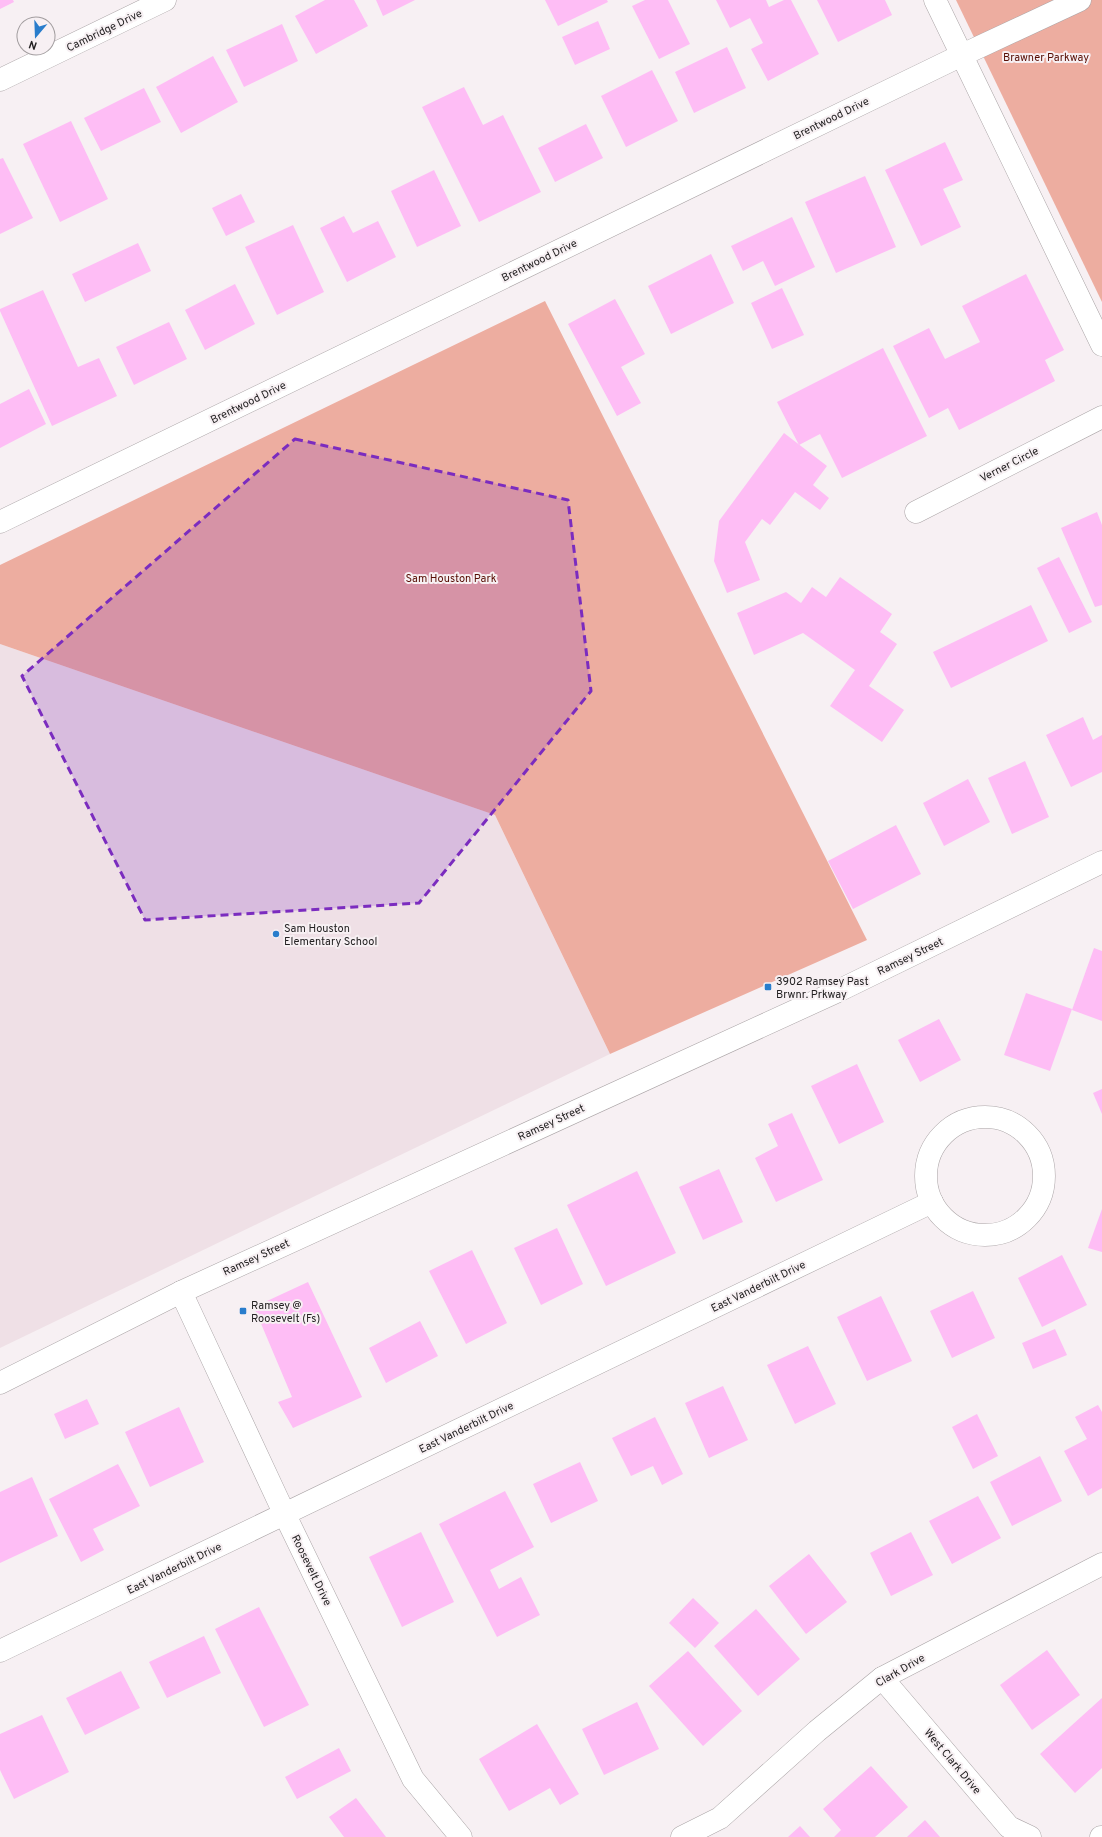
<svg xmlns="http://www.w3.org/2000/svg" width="1102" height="1837" font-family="Overpass,sans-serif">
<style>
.built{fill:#efe0e6}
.green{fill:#edada0}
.building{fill:#febdf5}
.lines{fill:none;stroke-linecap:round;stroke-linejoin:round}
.minor-casing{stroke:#aaa4a6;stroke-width:23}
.tertiary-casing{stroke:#aaa4a6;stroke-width:23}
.minor{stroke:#fff;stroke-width:22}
.tertiary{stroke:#fff;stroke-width:22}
.marked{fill:#7b2cbf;fill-opacity:0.2;stroke:#7b2cbf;stroke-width:3;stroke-dasharray:8 5;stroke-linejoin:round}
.poi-dot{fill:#297dcc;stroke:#f7f0f3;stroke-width:1.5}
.labels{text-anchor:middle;stroke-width:4;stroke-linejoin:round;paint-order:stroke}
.street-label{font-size:11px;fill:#232122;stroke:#f7f0f3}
.park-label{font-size:11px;fill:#560d03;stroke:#f7f0f3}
.poi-label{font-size:11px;fill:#232122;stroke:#f7f0f3;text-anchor:start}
</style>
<rect width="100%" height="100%" fill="#f7f0f3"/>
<path class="built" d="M0,644l495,171 115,239 -610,294z"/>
<g class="green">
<path d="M956,0h146v302z"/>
<path d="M545,301l322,639 -257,114 -115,-239 -495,-171v-79z"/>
</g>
<g class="building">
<path d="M0,0h13l1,2 -14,7z"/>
<path d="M325,0h29l14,26 -52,28 -21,-38z"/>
<path d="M376,0h39l-32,16z"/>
<path d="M545,0h62l1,2 -50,24z"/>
<path d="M645,0h23l22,44 -31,15 -27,-53z"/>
<path d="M716,0h50l3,7 15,-7h7l28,54 -51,27 -17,-32 12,-6 -13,-25 -20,10z"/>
<path d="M817,0h68l7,15 -54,27z"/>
<path d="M598,21l12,28 -35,16 -13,-28z"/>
<path d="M282,24l16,37 -54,26 -18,-37z"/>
<path d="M727,47l19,41 -52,25 -19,-41z"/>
<path d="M213,56l25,46 -57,31 -25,-46z"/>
<path d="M652,70l26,51 -52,26 -25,-51z"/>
<path d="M464,87l19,38 20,-10 38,77 -62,30 -57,-115z"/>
<path d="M144,88l17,34 -60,29 -17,-33z"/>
<path d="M71,121l37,78 -48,23 -37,-78z"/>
<path d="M586,124l17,34 -48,24 -17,-34z"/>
<path d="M945,142l18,38 -20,9 18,38 -40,19 -36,-76z"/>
<path d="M3,158l30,60 -33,16v-75z"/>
<path d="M434,170l27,56 -44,21 -26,-56z"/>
<path d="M865,176l31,71 -60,26 -31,-71z"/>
<path d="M241,194l14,28 -29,14 -14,-28z"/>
<path d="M344,216l9,17 25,-12 18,36 -49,25 -27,-54z"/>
<path d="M792,217l23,50 -40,19 -12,-25 -20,10 -12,-25z"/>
<path d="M293,225l31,67 -47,23 -32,-68z"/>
<path d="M138,243l13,28 -66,31 -13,-28z"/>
<path d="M711,254l23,49 -63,31 -23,-48z"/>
<path d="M1026,274l38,76 -19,10 10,21 -96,49 -11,-22 -19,10 -36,-72 36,-18 16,31 35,-17 -18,-36z"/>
<path d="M235,284l20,40 -50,26 -20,-40z"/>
<path d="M782,288l22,47 -32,14 -21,-46z"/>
<path d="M43,290l35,77 21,-9 18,38 -65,30 -52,-115v-2z"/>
<path d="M615,299l30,55 -24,13 20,36 -24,13 -49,-92z"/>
<path d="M169,322l18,37 -53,26 -18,-38z"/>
<path d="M883,348l44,88 -85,42 -22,-44 -21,11 -22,-43z"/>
<path d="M29,389l17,35 -46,24v-44z"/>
<path d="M784,433l43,33 -14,19 16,13 -9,12 -25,-18 -25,33 -8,-6 -17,23 15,38 -33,13 -13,-32 5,-40z"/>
<path d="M1097,512l5,13v80l-7,2 -34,-79z"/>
<path d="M1059,557l33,65 -23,11 -32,-65z"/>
<path d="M840,577l52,37 -12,18 17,12 -28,42 35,24 -22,32 -52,-36 25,-36 -52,-37 -49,22 -17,-42 49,-21 15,11 11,-16 14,10z"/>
<path d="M1031,605l17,36 -97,47 -18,-36z"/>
<path d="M1083,717l10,23 9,-5v37l-31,15 -25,-52z"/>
<path d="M1025,761l24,56 -37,17 -24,-56z"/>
<path d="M968,779l22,43 -46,24 -21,-43z"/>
<path d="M896,825l25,49 -68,35 -25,-48z"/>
<path d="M1094,948l8,3v70l-30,-11z"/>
<path d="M1026,993l46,16 -22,62 -46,-16z"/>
<path d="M939,1019l22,41 -41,22 -22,-42z"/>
<path d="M857,1064l27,58 -45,22 -28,-58z"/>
<path d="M1102,1089v25l-9,-21z"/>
<path d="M792,1113l31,67 -47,22 -21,-44 23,-12 -10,-22z"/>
<path d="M719,1169l24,53 -40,18 -24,-53z"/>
<path d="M637,1171l39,82 -70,33 -39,-81z"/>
<path d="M1102,1209v43l-14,-4z"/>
<path d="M557,1228l26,56 -42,21 -27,-57z"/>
<path d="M472,1250l35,73 -41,21 -37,-73z"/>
<path d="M1062,1255l25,50 -45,22 -24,-49z"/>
<path d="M308,1282l54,115 -69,31 -15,-26 14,-5 -38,-90z"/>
<path d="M973,1291l22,47 -43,20 -22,-47z"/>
<path d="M881,1296l31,65 -45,20 -30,-64z"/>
<path d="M420,1321l18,35 -52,27 -17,-35z"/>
<path d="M1055,1329l12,26 -34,14 -11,-26z"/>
<path d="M808,1346l28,58 -41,20 -28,-59z"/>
<path d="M723,1386l25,54 -39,18 -24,-55z"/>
<path d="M87,1399l12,25 -34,15 -11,-25z"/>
<path d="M1098,1405l4,7v76l-14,8 -24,-45 23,-12 -12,-22z"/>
<path d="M179,1407l25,55 -54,25 -25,-55z"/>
<path d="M977,1414l21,42 -25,13 -21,-42z"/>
<path d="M655,1417l28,57 -21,11 -9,-19 -22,10 -19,-38z"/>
<path d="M1040,1456l22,45 -50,25 -22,-44z"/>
<path d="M580,1462l18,39 -47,22 -18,-39z"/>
<path d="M118,1464l22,42 -47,23 11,21 -23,12 -32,-63z"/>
<path d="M32,1477l26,59 -58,27v-71z"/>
<path d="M505,1491l29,56 -44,23 9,19 22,-12 19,38 -43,22 -58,-113z"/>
<path d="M978,1496l23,42 -49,26 -23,-43z"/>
<path d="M421,1532l33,70 -52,25 -33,-70z"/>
<path d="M911,1532l22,43 -42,21 -21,-43z"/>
<path d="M809,1554l38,48 -41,32 -37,-48z"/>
<path d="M693,1598l26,25 -24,25 -26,-25z"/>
<path d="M259,1607l50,98 -45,22 -49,-98z"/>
<path d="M756,1609l44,50 -42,37 -44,-50z"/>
<path d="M204,1636l17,37 -54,25 -18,-36z"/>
<path d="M1047,1650l33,45 -48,35 -32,-45z"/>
<path d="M688,1651l54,60 -39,35 -54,-60z"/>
<path d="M121,1671l19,37 -55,27 -19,-37z"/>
<path d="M1102,1698v70l-27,25 -35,-39z"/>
<path d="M637,1702l22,47 -55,26 -22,-46z"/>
<path d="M42,1715l27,57 -55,27 -14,-29v-36z"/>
<path d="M537,1724l42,70 -19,11 -10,-17 -41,23 -30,-52z"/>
<path d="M339,1748l12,23 -54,28 -12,-22z"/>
<path d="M871,1766l37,41 -33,30h-41l7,-7 -18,-21z"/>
<path d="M356,1798l30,39h-42l-15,-20z"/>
<path d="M925,1820l15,17h-33z"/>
<path d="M800,1826l10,11h-22z"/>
</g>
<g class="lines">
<g class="minor-casing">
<g id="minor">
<path d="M0,80l165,-80"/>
<path d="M916,512l186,-95"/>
<path d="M0,522l962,-467 118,-55"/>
<circle cx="985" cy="1176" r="59"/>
<path d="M181,1292l104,223 128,264 48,58"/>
<path d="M0,1383l181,-91 655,-300 266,-130"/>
<path d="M0,1651l932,-449"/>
<path d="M882,1678l127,149 21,10"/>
<path d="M682,1837l38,-19 97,-87 65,-53 220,-114"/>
<path d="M1101,1837h1"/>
</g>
</g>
<g class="tertiary-casing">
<path id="tertiary" d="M935,0l167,345"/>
</g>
<use href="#minor" class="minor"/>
<use href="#tertiary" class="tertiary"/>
</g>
<path class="marked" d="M295,439l273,61 23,191 -172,212 -274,17 -123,-244z"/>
<g class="poi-dot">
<circle cx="276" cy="934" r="4"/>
<rect x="764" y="983" width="8" height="8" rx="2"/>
<rect x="239" y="1307" width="8" height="8" rx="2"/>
</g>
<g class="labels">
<g class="street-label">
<text transform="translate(104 30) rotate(-26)" y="4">Cambridge Drive</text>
<text transform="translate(831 118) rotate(-26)" y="4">Brentwood Drive</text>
<text transform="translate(539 260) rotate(-26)" y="4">Brentwood Drive</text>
<text transform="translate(248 402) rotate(-26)" y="4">Brentwood Drive</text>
<text transform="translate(1009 464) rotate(-27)" y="4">Verner Circle</text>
<text transform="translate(910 956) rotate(-26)" y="4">Ramsey Street</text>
<text transform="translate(551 1122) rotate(-25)" y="4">Ramsey Street</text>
<text transform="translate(256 1257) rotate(-25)" y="4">Ramsey Street</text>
<text transform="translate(758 1286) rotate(-26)" y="4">East Vanderbilt Drive</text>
<text transform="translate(466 1427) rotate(-26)" y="4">East Vanderbilt Drive</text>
<text transform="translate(174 1568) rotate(-26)" y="4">East Vanderbilt Drive</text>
<text transform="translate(312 1570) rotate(64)" y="4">Roosevelt Drive</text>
<text transform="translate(900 1670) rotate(-30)" y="4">Clark Drive</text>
<text transform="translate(953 1761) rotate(50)" y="4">West Clark Drive</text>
</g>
<g class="park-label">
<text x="1046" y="61">Brawner Parkway</text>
<text x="451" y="582">Sam Houston Park</text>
</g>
<g class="poi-label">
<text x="284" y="932">Sam Houston<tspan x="284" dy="13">Elementary School</tspan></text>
<text x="776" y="985">3902 Ramsey Past<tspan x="776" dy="13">Brwnr. Prkway</tspan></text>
<text x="251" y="1309">Ramsey @<tspan x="251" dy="13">Roosevelt (Fs)</tspan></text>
</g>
</g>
<g transform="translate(36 36) rotate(199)"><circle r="19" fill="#f7f0f3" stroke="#a29d9f"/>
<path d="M0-3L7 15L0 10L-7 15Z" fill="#297dcc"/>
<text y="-6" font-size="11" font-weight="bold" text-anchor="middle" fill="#232122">N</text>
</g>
</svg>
